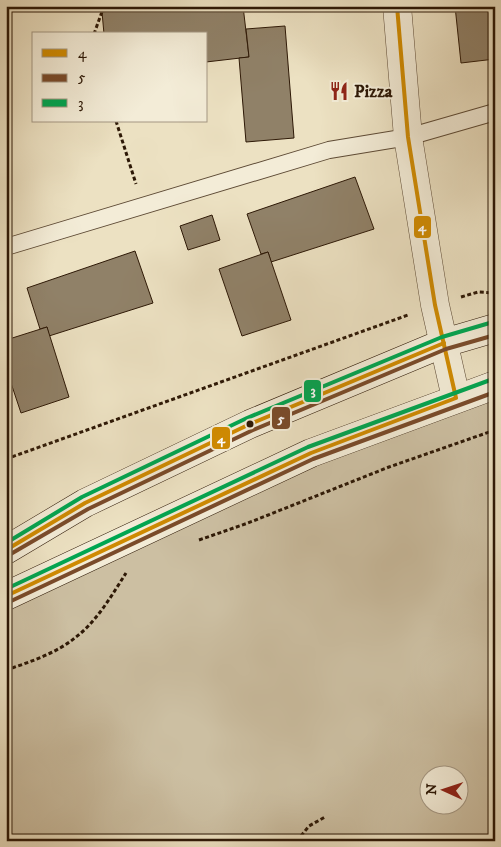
<svg xmlns="http://www.w3.org/2000/svg" width="501" height="847" font-family="'IM FELL DW Pica',serif">
<style>
.green{fill:#ccbfa2;stroke:#7c6c54;fill-rule:evenodd}
.building{fill:#908168;stroke:#2d1806}
.lines{fill:none;stroke-linecap:round;stroke-linejoin:round}
.lane-casing{stroke:#5d4a35;stroke-width:18}
.street-casing{stroke:#5d4a35;stroke-width:29}
.secondary-casing{stroke:#2d1806;stroke-width:29}
.path{stroke:#2d1806;stroke-width:3;stroke-dasharray:4 2.5;stroke-linecap:butt}
.lane{stroke:#f3ecd7;stroke-width:16}
.street{stroke:#f3ecd7;stroke-width:28}
.secondary{stroke:#f3ecd7;stroke-width:28}
.bus-1-casing{stroke:#f3ecd7;stroke-width:8}
.bus-2-casing{stroke:#f3ecd7;stroke-width:8}
.bus-3-casing{stroke:#f3ecd7;stroke-width:8}
.bus-1{stroke:#cf8a01;stroke-width:4}
.bus-2{stroke:#7a4b2a;stroke-width:4}
.bus-3{stroke:#00a651;stroke-width:4}
.bus-dot{fill:#2d1806;stroke:#f3ecd7;stroke-width:2}
.labels{text-anchor:middle;stroke-width:4;stroke-linejoin:round;paint-order:stroke}
.poi-label{font-size:18px;font-weight:bold;fill:#2d1806;stroke:#f3ecd7;text-anchor:start}
.line-badge{stroke:#f3ecd7;stroke-width:2}
.badge-label{font-size:14px;text-anchor:middle;font-weight:bold;fill:#fff}
</style>
<rect width="100%" height="100%" fill="#ece1c2"/>
<filter id="stains"><feTurbulence type="fractalNoise" baseFrequency=".004" numOctaves="4"/><feColorMatrix values="0 0 0 0 .2 0 0 0 0 .09 0 0 0 0 .02 0 0 0 .5 -.17"/></filter>
<radialGradient id="worn" r=".72"><stop offset=".6" stop-color="#630" stop-opacity="0"/><stop offset="1" stop-color="#630" stop-opacity=".3"/></radialGradient>
<path class="green" d="M495,385v456h-489v-245zM428,774h30v30h-30z"/>
<g class="building">
<path d="M152,6h91l6,51 -43,5v-28h-102l-2,-22z"/>
<path d="M455,6h40v53l-34,4z"/>
<path d="M285,26l9,112 -48,4 -7,-84 10,-1 -3,-28z"/>
<path d="M355,177l19,52 -103,33 -3,-10 -7,2 -14,-40z"/>
<path d="M212,215l8,25 -32,10 -8,-24z"/>
<path d="M135,251l18,52 -104,33 -2,-9 -7,2 -13,-41z"/>
<path d="M268,252l23,68 -49,16 -23,-67z"/>
<path d="M47,327l22,70 -48,16 -15,-45v-28z"/>
</g>
<g class="lines">
<g class="lane-casing">
<path id="lane" d="M6,247l323,-97 79,-13 87,-25"/>
</g>
<g class="street-casing">
<path id="street" d="M397,6l11,131 27,168 21,93"/>
</g>
<g class="secondary-casing">
<g id="secondary">
<path d="M6,550l79,-47 165,-79 194,-81 51,-15"/>
<path d="M6,596l305,-143 184,-68"/>
</g>
</g>
<g class="path">
<path d="M94,34l10,-28"/>
<path d="M116,121l20,63"/>
<path d="M461,297l17,-5 17,1"/>
<path d="M6,459l402,-144"/>
<path d="M199,540l49,-17 141,-56 106,-37"/>
<path d="M6,670c24,-8 51,-17 70,-33 21,-16 36,-42 50,-64"/>
<path d="M297,841l12,-15 16,-9"/>
</g>
<use href="#lane" class="lane"/>
<use href="#street" class="street"/>
<use href="#secondary" class="secondary"/>
<g class="bus-1-casing">
<g id="bus-1">
<path d="M6,550l79,-47 165,-79 194,-81"/>
<path d="M6,596l305,-143 145,-55 -21,-93 -27,-168 -11,-131"/>
</g>
</g>
<g class="bus-2-casing">
<g id="bus-2">
<path d="M9,555l79,-46 165,-79 193,-81 49,-14"/>
<path d="M9,602l304,-143 182,-67"/>
</g>
</g>
<g class="bus-3-casing">
<g id="bus-3">
<path d="M6,543l76,-46 165,-79 195,-81 51,-15"/>
<path d="M6,589l302,-142 185,-68"/>
</g>
</g>
<use href="#bus-1" class="bus-1"/>
<use href="#bus-2" class="bus-2"/>
<use href="#bus-3" class="bus-3"/>
</g>
<defs>
<g id="restaurant-bare" transform="scale(1.5)"><path d="M-5-6h1v4h1v-4h1v4h1v-4h1v5L-1.5 .5V6h-2V.5L-5-1ZM5-6V6H3V1.5H1.5Q1.5-4 5-6Z" fill="#8f2418" stroke="#f3ecd7" stroke-width="2.5" paint-order="stroke"/></g>
</defs>
<g fill-rule="evenodd">
<use href="#restaurant-bare" x="339" y="91"/>
</g>
<circle class="bus-dot" cx="250" cy="424" r="4.5"/>
<g class="labels">
<g class="poi-label">
<text x="354" y="97">Pizza</text>
</g>
</g>
<g class="line-badge">
<rect x="413" y="215" width="19" height="24" rx="5" fill="#cf8a01"/>
<rect x="303" y="379" width="19" height="24" rx="5" fill="#00a651"/>
<rect x="271" y="406" width="20" height="24" rx="5" fill="#7a4b2a"/>
<rect x="211" y="426" width="20" height="24" rx="5" fill="#cf8a01"/>
</g>
<g class="badge-label">
<text x="422" y="231">4</text>
<text x="313" y="395">3</text>
<text x="281" y="423">5</text>
<text x="221" y="443">4</text>
</g>
<rect width="501" height="847" fill="none" stroke="#ece1c2" stroke-width="25"/>
<rect x="8" y="8" width="486" height="832" fill="none" stroke="#2d1806" stroke-width="2.5"/>
<rect x="12" y="12" width="476" height="822" fill="none" stroke="#2d1806"/>
<rect x="32" y="32" width="175" height="90" fill="#f3ecd7" stroke="#a49783"/>
<rect x="42" y="49" width="25" height="8" fill="#cf8a01" stroke="#a49783"/>
<text x="78" y="58" font-size="15" fill="#2d1806">4</text>
<rect x="42" y="74" width="25" height="8" fill="#7a4b2a" stroke="#a49783"/>
<text x="78" y="82" font-size="15" fill="#2d1806">5</text>
<rect x="42" y="99" width="25" height="8" fill="#00a651" stroke="#a49783"/>
<text x="78" y="108" font-size="15" fill="#2d1806">3</text>
<g transform="translate(444 790) rotate(273)"><circle r="24" fill="#f3ecd7" stroke="#a49783"/>
<path d="M0-4L9 19L0 12L-9 19Z" fill="#8f2418"/>
<text y="-8" font-size="14" font-weight="bold" text-anchor="middle" fill="#2d1806">N</text>
</g>
<rect width="100%" height="100%" filter="url(#stains)"/>
<rect width="100%" height="100%" fill="url(#worn)"/>
</svg>
